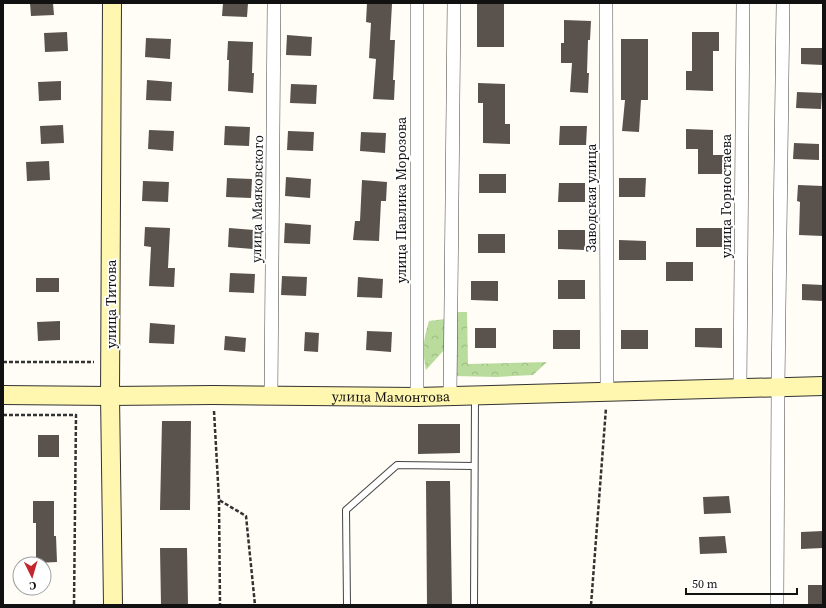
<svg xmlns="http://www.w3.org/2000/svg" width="826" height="608" font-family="'Source Serif 4',serif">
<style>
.forest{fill:url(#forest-crowns)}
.building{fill:#5a524d}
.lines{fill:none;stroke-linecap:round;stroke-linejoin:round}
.lane-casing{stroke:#444;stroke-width:8}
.street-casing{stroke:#444;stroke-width:14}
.secondary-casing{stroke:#333;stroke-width:20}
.path{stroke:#333;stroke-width:2.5;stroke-dasharray:4 2;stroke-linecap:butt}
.lane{stroke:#fff;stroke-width:6}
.street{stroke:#fff;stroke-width:13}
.secondary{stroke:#fff6b0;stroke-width:18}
.labels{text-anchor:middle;stroke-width:4;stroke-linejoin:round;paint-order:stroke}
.street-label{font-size:14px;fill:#111;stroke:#fff}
</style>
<defs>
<pattern id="forest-crowns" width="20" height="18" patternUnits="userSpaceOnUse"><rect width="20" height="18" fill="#b9dc9c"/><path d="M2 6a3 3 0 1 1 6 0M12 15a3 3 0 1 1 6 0" fill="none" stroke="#9ebc85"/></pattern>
</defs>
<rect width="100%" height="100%" fill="#fffdf5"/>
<g class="forest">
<path d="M456,312h11l1,52 79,-2 -14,13 -37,2 -41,-1z"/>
<path d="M445,319l-1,31 -18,20c-4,-21 -3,-28 3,-49z"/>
</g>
<g class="building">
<path d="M30,3h23l1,12 -23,1z"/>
<path d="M223,3h25l-1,14 -25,-1z"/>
<path d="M367,3l25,1 -2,36h5l-2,40h2l-1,20 -21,-1 3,-40 -7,-1 2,-35 -5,-1z"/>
<rect x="477" y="3" width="27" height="44"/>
<path d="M564,20l27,1 -1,19h-2l-1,33h2l-1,20 -18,-1 2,-29h-11v-20h3z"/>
<path d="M67,32l1,19 -23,1 -1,-19z"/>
<path d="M692,32h27v19h-6v40l-27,-1v-19h6z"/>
<path d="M287,35l25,2 -1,19 -25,-1z"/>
<path d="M146,38l25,1 -1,20 -25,-2z"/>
<path d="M621,39h27v61h-7l-2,32 -17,-1 3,-31h-4z"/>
<path d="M228,41l25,1 -1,31h2l-1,20 -25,-2 1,-31h-2z"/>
<path d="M801,48h22v17l-22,-1z"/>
<path d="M147,80l25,2 -1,19 -25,-1z"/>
<path d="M61,81v19l-22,1 -1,-19z"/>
<path d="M478,83l27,1v40h5v20l-27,-1v-40h-5z"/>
<path d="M291,84l26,1 -1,19 -26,-1z"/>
<path d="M797,92l25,1 -1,16 -25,-1z"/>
<path d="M63,125l1,18 -23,1 -1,-18z"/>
<path d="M225,126l25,1 -1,19 -25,-1z"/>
<path d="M560,126h27l-1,19h-27z"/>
<path d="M686,129l27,1v25h12v19h-27v-25h-12z"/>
<path d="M149,130l25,1 -1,20 -25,-2z"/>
<path d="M288,131l26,1 -1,19 -26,-1z"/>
<path d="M361,132l25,1 -1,20 -25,-2z"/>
<path d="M794,143l25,1v16l-26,-1z"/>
<path d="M49,161l1,19 -23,1 -1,-19z"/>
<rect x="479" y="174" width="27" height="19"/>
<path d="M286,177l25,2 -1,19 -25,-2z"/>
<path d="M227,178l25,1 -1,19 -25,-1z"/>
<path d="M619,178h27l-1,19h-26z"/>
<path d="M362,180l25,2 -1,19h-5l-2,40 -26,-1 2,-19h5z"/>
<path d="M143,181l26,1 -1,20 -26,-1z"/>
<path d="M559,183h26v19h-27z"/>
<path d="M798,185l25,1 -1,33h1v17l-24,-1 1,-33 -3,-1z"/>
<path d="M285,223l26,2 -1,19 -26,-1z"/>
<path d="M145,227l25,1 -2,40h7l-1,19 -25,-1 2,-39 -7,-1z"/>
<path d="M229,228l25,2 -1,19 -25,-2z"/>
<rect x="696" y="228" width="27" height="19"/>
<path d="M558,230h27v20l-27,-1z"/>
<rect x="478" y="234" width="27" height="19"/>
<path d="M619,240l27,1v19h-27z"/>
<rect x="666" y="262" width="27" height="19"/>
<path d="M230,273l25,1 -1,19 -25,-1z"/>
<path d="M282,276l25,1 -1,19 -25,-1z"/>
<path d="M358,277l25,2 -1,19 -25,-1z"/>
<rect x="36" y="278" width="23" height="14"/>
<rect x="558" y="280" width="27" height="19"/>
<path d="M471,281h27v20l-27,-1z"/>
<path d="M802,284l21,1v16l-21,-1z"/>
<path d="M60,321v19l-22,1 -1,-19z"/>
<path d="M150,323l25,2 -1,19 -25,-1z"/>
<rect x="475" y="328" width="21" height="20"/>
<path d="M695,328h27v20l-27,-1z"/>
<rect x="553" y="330" width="27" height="19"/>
<rect x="621" y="330" width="27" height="19"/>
<path d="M367,331l25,1 -1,20 -25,-2z"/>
<path d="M305,332l14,1 -1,19 -14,-1z"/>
<path d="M225,336l21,2 -1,14 -21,-2z"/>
<path d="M162,421h29l-1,89h-30z"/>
<path d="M418,424h42v29l-42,1z"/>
<rect x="38" y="435" width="21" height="22"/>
<path d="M426,481h24l2,124h-25z"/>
<path d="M729,496l2,17 -27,1 -1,-17z"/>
<path d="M33,501h21v35h2l1,26 -21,1v-40h-3z"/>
<path d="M823,531v17l-22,1v-17z"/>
<path d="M725,536l2,17 -27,1 -1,-17z"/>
<path d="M160,548h27l1,57h-27z"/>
<rect x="808" y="585" width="15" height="20"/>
</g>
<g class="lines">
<g class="lane-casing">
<g id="lane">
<path d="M347,605l-1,-95 51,-45 77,1"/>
<path d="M474,605l1,-208"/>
</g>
</g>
<g class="street-casing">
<g id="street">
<path d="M417,3v394"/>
<path d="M606,3l1,389"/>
<path d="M740,388l3,-385"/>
<path d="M271,396l3,-393"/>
<path d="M450,396l4,-393"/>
<path d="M777,605l1,-218 5,-384"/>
</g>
</g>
<g class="secondary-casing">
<g id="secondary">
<path d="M112,3l-2,393 3,209"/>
<path id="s1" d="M3,395l107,1 103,-1 204,2 406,-11"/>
</g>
</g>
<g class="path">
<path d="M3,362h91"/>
<path d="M214,411l5,89 27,16 9,89"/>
<path d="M3,415h73l-2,190"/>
<path d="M219,501l1,104"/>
<path d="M591,605l15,-197"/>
</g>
<use href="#lane" class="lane"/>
<use href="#street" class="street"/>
<use href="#secondary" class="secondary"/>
</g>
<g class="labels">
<g class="street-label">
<text transform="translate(726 196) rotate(-90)" y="5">улица Горностаева</text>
<text transform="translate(591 198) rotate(-90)" y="5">Заводская улица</text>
<text transform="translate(257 199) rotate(-89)" y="5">улица Маяковского</text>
<text transform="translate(401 200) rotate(-90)" y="5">улица Павлика Морозова</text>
<text transform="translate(111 304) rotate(-90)" y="5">улица Титова</text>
<text dy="5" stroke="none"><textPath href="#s1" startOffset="388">улица Мамонтова</textPath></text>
</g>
</g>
<rect width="826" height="608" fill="none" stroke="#111111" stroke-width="8"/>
<g transform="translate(32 576) rotate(175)"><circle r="19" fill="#ffffff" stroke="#a0a0a0"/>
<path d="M0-3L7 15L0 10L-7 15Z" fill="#c4262e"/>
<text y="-6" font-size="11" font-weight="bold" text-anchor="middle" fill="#111111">С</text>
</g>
<path d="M686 588v6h111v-6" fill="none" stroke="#111111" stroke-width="2"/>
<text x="692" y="588" font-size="12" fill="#111111" stroke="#ffffff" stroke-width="3" paint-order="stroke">50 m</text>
</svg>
